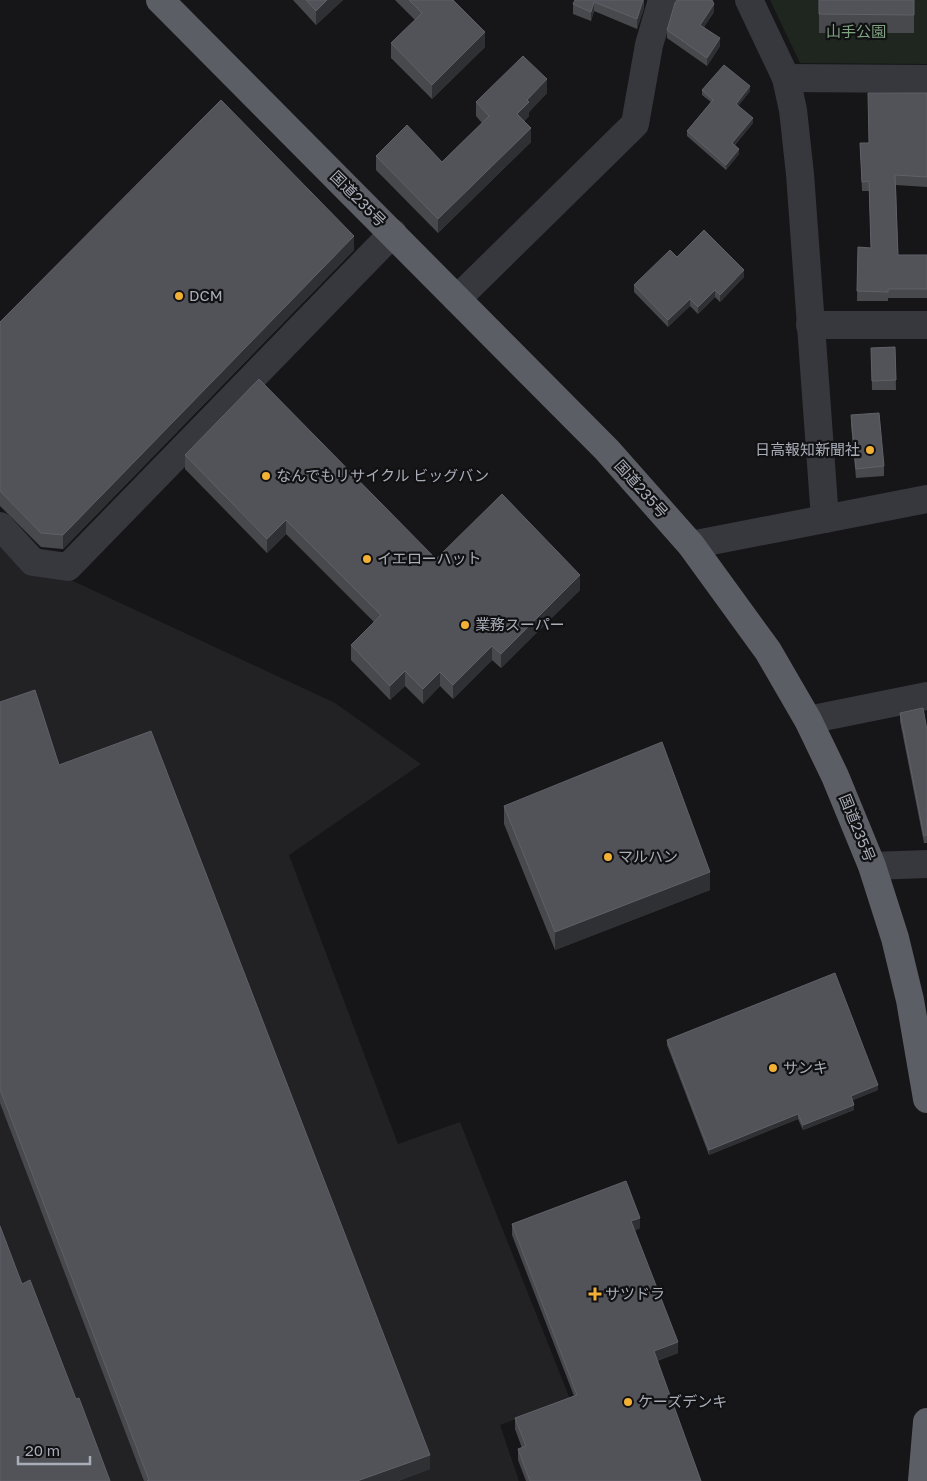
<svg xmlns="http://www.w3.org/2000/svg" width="927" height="1481" font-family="'Golos Text','Noto Sans JP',sans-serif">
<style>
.built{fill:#222225}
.green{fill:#1e261f}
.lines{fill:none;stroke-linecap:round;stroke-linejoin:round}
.minor{stroke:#37383d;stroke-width:28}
.tertiary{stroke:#37383d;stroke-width:28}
.trunk{stroke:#5b5e65;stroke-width:28}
.wall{fill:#47494d}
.shaded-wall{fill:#2f3033}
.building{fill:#525359;stroke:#5f6168}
.poi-dot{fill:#f2b134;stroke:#111113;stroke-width:2}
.labels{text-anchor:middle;stroke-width:4.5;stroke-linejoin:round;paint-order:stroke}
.park-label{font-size:15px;fill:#7fa381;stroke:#111113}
.street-label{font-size:15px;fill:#a8adb8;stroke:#111113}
.poi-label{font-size:15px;fill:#a8adb8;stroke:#111113;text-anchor:start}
</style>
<rect width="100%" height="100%" fill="#161618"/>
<path class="built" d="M0,547l25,25 46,8 264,123 86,61 -132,91 109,289 62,-22 110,277 -70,26 19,56h-519z"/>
<path class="green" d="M770,0h157v64l-127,-1z"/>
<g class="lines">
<g class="minor">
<path d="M786,78l141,1"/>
<path d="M457,299l178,-175 14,-79 13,-45"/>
<path d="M810,325h117"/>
<path d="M0,526l33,36 35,5 325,-334"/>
<path d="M808,720l119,-24"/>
</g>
<g class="tertiary">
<path d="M749,0l37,78 7,32 7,64 25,345"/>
<path d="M691,545l236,-46"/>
<path d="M872,866l55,-2"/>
</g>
<g class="trunk">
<path d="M160,0l447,450 84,95 77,106 40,69 27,56 37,90 23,72 15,62 17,99"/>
<path d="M922,1481l5,-59"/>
</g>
</g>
<g class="wall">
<path d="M293,0h50l-27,25z"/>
<path d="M395,0h58l32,47 -53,52 -41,-41v-15l24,-23z"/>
<path d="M575,0h69v8l-7,21 -43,-18 -3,10 -18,-7v-10z"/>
<rect x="819" y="0" width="95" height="33"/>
<path d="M714,12l-10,15 16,19 -13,20 -40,-28v-8z"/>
<path d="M702,90l48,1 -12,15 15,17 -18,22 4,9 -13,16 -39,-34v-5l24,-29 -9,-7z"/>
<path d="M547,93l-18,19v4l-5,5 7,21 -93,91 -62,-63v-14l66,6 40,-39 -6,-7v-14z"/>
<path d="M927,93v94l-31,-2 2,70h29v43h-39v3h-31l1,-54 13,1 -2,-57h-7l-2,-48h8z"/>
<path d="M354,250l-291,299 -22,-2 -41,-41v-184z"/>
<path d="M677,257l67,20 -24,25 -5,-5 -17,17 -8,-8 -22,21 -34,-35v-7z"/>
<path d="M895,347l1,43h-24l-1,-42z"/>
<path d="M851,415l33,51v10l-28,2 -5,-53z"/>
<path d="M185,455l251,104 144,31 -79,78 -9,-8 -39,39 -13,-13 -17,18 -18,-18 -15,14 -39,-40v-15l23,-23 -88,-88 -19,19 -82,-84z"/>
<path d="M0,702l59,63 371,704 -32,12h-254l-144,-378z"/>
<path d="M900,713l27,17v113h-3l-24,-122z"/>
<path d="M504,806l206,84 -155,60 -51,-126z"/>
<path d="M667,1040l211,50 -25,10 1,10 -51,20 -5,-11 -89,36 -42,-110z"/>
<path d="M512,1224l128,4 -6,3 44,122 -21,8 44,120h-175l-8,-21v-11l4,-1 -7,-19v-11l59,-22 -62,-161z"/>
</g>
<g class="shaded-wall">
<path d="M327,0h16l-27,25v-14z"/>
<path d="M643,0l1,8 -7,21v-10z"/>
<path d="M594,2v9l-3,10v-9z"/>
<path d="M714,4v8l-14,21v-8z"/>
<path d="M485,32v15l-53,52v-14z"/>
<path d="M720,38v8l-13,20v-8z"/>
<path d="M547,79v14l-18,19v4l-12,12v-14l10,-14z"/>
<path d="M750,86v5l-14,18v-5z"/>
<path d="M753,118v5l-21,25v-5z"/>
<path d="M531,128v14l-93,91v-14z"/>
<path d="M739,149v5l-13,16v-5z"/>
<path d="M354,236v14l-291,299v-14z"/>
<path d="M744,270v7l-24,25v-7z"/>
<path d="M715,290v7l-17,17v-7z"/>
<path d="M690,299v7l-22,21v-7z"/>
<path d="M286,520v14l-19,19v-14z"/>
<path d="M580,575v15l-79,78v-14z"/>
<path d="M492,646v14l-39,39v-14z"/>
<path d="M405,671v15l-15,14v-14z"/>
<path d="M440,672v14l-17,18v-15z"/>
<path d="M710,872v18l-155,60v-18z"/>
<path d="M878,1085v5l-27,11v-5z"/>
<path d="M854,1105v5l-51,20v-5z"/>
<path d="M798,1114v5l-89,36v-5z"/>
<path d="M640,1218v10l-9,4v-11z"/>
<path d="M678,1342v11l-24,9v-11z"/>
<path d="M430,1455v14l-32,12h-41z"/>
</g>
<g class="building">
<path d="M306,0h21l-11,11z"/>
<path d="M409,0h44l32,32 -53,53 -41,-42 31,-30z"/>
<path d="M575,0h68l-6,19 -43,-17 -3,10 -18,-8z"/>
<path d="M677,0h35l2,4 -14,21 20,13 -13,20 -40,-28 8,-27z"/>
<path d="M819,0h95v15l-95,-1z"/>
<path d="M523,56l24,23 -20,21 2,2 -12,12 14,14 -93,91 -62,-63 31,-31 35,37 47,-46 -13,-14z"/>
<path d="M724,65l26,21 -14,18 17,14 -21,25 7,6 -13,16 -39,-34 26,-31 -11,-10z"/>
<path d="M868,93h59v84l-32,-2 3,80h29v34h-39v3l-31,-1 1,-44 13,1 -2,-67 -7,1 -2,-39h9z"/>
<path d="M221,100l133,136 -291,299 -22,-2 -41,-42v-169z"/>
<path d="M704,230l40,40 -24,25 -5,-5 -17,17 -8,-8 -22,21 -34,-35 36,-35 7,7z"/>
<path d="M895,347l1,33 -24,1 -1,-33z"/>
<path d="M259,379l177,180 66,-65 78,81 -79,79 -9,-8 -39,39 -13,-13 -17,17 -18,-18 -15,15 -39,-41 30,-30 -95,-95 -19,19 -82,-84z"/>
<path d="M879,413l5,53 -28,3 -5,-54z"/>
<path d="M35,690l24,75 92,-34 279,724 -73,26h-210l2,-1 -149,-391v-387z"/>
<path d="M923,708l4,22v105l-3,1 -24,-123z"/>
<path d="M662,742l48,130 -155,60 -51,-126z"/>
<path d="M835,973l43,112 -27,11 3,9 -51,20 -5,-11 -89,36 -42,-110z"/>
<path d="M626,1181l14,37 -9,3 47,121 -24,9 47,130h-171l-12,-32 8,-3 -11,-28 62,-23 -65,-171z"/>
<path d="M0,1226l22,58 8,-4 46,119 3,-1 31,83h-110z"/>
</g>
<g class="poi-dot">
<circle cx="179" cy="296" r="5"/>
<circle cx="870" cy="450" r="5"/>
<circle cx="266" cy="476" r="5"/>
<circle cx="367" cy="559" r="5"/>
<circle cx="465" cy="625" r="5"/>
<circle cx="608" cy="857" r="5"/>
<circle cx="773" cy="1068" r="5"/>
<path d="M592.5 1286.5h5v5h5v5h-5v5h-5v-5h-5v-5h5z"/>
<circle cx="628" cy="1402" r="5"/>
</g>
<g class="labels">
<g class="park-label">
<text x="856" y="37">山手公園</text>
</g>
<g class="street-label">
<text transform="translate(358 199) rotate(45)" y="5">国道235号</text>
<text transform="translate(641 489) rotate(48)" y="5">国道235号</text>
<text transform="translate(857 828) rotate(68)" y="5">国道235号</text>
</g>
<g class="poi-label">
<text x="189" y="301">DCM</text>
<text x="860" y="455" text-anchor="end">日高報知新聞社</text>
<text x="276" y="481">なんでもリサイクル ビッグバン</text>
<text x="377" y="564">イエローハット</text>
<text x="475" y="630">業務スーパー</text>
<text x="618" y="862">マルハン</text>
<text x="783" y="1073">サンキ</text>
<text x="605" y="1299">サツドラ</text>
<text x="638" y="1407">ケーズデンキ</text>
</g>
</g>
<path d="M18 1456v8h72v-8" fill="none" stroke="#a8adb8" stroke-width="2.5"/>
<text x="25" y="1456" font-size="15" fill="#a8adb8" stroke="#111113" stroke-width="4" paint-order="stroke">20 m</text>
</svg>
